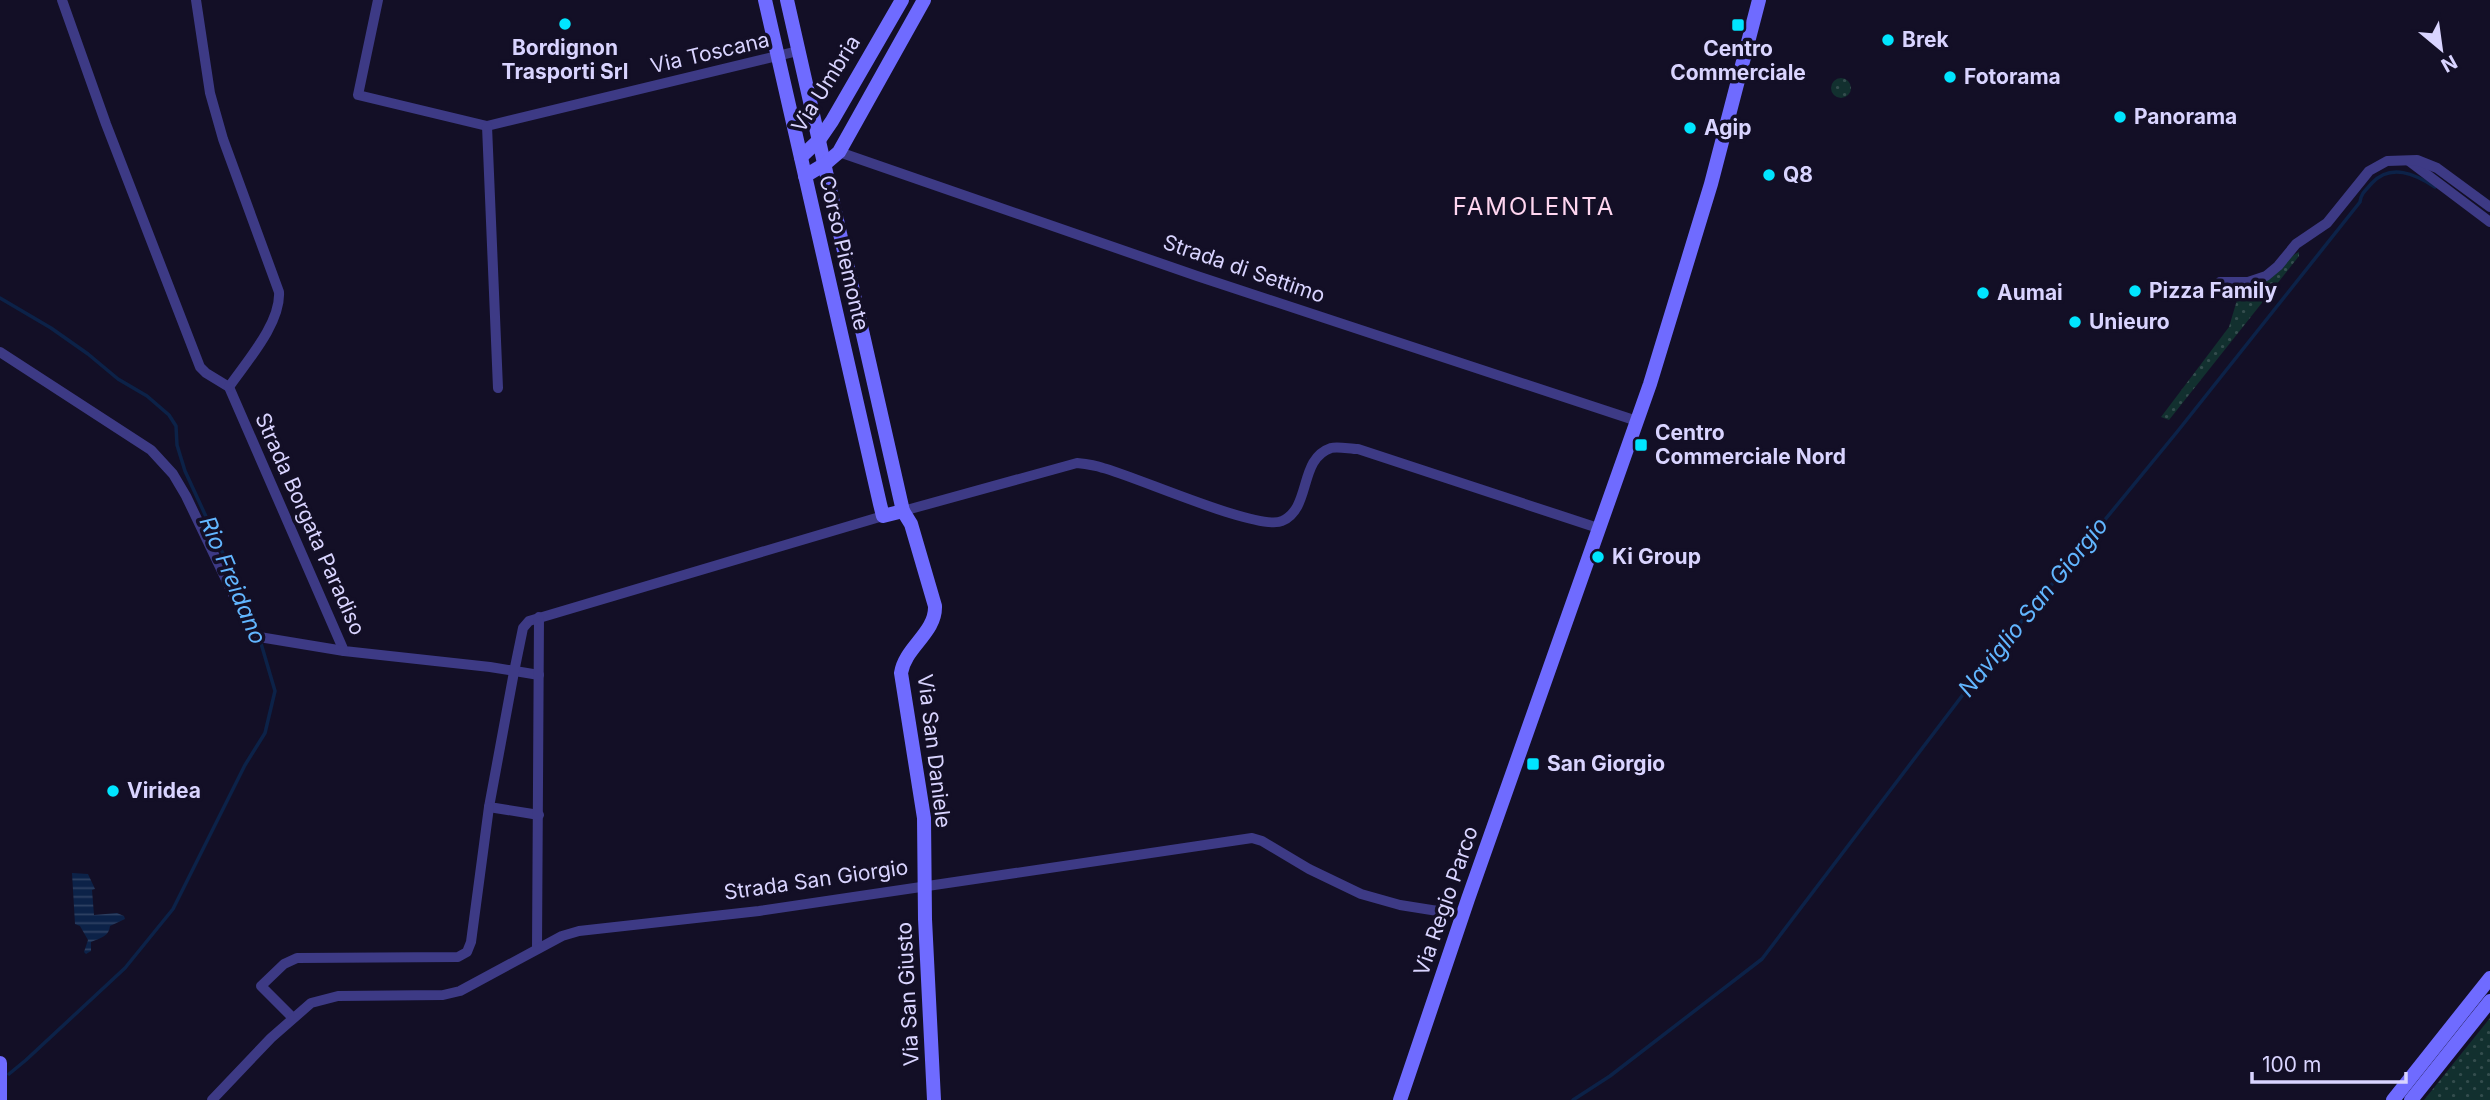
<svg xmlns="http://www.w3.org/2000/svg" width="2490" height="1100" font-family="Inter,sans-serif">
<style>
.grass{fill:url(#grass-dots)}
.water{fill:url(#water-rules)}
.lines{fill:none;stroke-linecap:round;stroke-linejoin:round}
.stream{stroke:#0c2248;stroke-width:3.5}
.street{stroke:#3d3a85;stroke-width:10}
.secondary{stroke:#6f6bff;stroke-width:14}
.poi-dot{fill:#00e5ff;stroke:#130f26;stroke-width:2.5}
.labels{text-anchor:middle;stroke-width:7;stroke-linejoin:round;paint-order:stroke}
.poi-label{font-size:21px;font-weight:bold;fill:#d9d4ff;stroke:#130f26;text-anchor:start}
.street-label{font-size:21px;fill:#d9d4ff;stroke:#130f26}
.water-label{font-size:23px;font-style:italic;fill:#62b6ff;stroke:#130f26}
.quarter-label{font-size:24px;letter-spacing:2px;fill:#ffd6f0;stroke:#130f26}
</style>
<defs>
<pattern id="grass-dots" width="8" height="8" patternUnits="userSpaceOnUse" patternTransform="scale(1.75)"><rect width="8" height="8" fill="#12302f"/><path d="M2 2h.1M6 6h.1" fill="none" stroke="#344d4e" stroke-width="1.8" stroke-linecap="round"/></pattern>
<pattern id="water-rules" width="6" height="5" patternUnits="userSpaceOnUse" patternTransform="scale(1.75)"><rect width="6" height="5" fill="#0c2248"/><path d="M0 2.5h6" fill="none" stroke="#2f4163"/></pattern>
</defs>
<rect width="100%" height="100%" fill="#130f26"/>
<g class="grass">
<circle cx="1841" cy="88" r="10"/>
<path d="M2299,252v4l-130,164 -8,-3 68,-90 8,-27 -3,-4 -15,-3v-3c13,-6 26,0 39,-5 17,-7 24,-25 41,-33z"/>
<path d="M2490,1018v82h-66z"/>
</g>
<path class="water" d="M72,873l16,1 7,15 -3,1 2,25 23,-2 7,3 1,3 -15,7c-1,10 -9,12 -19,16v9l-5,3 -2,-2 4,-12 -8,-14 -5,-2z"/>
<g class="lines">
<g class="stream">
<path d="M0,298l51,30 37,26 30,25 29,17 22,19 7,11 1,19 8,26 70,152 20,68 -10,42 -20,32 -72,144 -48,59 -99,92 -17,14"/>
<path d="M1573,1100l37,-24 152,-117 222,-292 193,-235 183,-230c1,-9 6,-12 12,-19 19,-20 43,-9 63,4"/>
</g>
<g class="street">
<path d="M62,0l44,124 94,243 6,6 23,14 115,264 146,16 49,8"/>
<path d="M196,0l14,93 13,46 56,153c2,31 -32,69 -50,95"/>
<path d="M378,0l-20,95 129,31 311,-75"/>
<path d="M487,126l11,262"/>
<path d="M839,152l358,124 440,145"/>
<path d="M2409,161l81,61"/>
<path d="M2220,282h28l18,-6 12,-10 18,-22 31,-21 42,-52 18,-10 30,-1 20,8 53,39"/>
<path d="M0,352l151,98 22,24 13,22 67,140 91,15"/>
<path d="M903,511l174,-48c9,1 18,2 26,5 32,8 156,64 179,53 30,-13 16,-62 49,-73 7,-2 19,1 27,1l240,79"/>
<path d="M539,815l-50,-8 25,-135 9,-44 6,-7 354,-105"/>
<path d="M537,949l2,-332"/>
<path d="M293,1018l-32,-32 23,-22 13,-6 161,-1 9,-5 4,-10 18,-135"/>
<path d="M212,1100l59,-62 40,-35 27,-7 105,-1 17,-4 102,-55 17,-5 180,-20 493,-73 10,3 47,28 52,25 39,11 63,10"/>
</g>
<g class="secondary">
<path d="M765,0l115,504 3,12 20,-5"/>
<path d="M787,0l116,511 8,13 24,82c1,27 -30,41 -34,67l23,145 1,101 9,181"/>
<path d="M801,157l18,-17 13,-19 70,-121"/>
<path d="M805,176l20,-12 14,-12 85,-152"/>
<path d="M0,1063v37"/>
<path d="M1400,1100l68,-201 182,-515 61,-200 48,-184"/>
<path d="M2393,1100l97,-122"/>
<path d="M2411,1100l79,-99"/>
</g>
</g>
<g class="poi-dot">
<circle cx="565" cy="24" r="7"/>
<rect x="1731" y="18" width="14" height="14" rx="3.5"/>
<circle cx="1888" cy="40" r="7"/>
<circle cx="1950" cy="77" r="7"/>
<circle cx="2120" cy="117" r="7"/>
<circle cx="1690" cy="128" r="7"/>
<circle cx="1769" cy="175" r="7"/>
<circle cx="2135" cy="291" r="7"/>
<circle cx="1983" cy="293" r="7"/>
<circle cx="2075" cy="322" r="7"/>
<rect x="1634" y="438" width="14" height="14" rx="3.5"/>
<circle cx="1598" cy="557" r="7"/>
<rect x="1526" y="757" width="14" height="14" rx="3.5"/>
<circle cx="113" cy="791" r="7"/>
</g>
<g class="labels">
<g class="poi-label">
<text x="1902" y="47">Brek</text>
<text x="565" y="55" text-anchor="middle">Bordignon<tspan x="565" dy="24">Trasporti Srl</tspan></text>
<text x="1738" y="56" text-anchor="middle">Centro<tspan x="1738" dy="24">Commerciale</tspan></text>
<text x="1964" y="84">Fotorama</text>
<text x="2134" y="124">Panorama</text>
<text x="1704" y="135">Agip</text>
<text x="1783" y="182">Q8</text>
<text x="2149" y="298">Pizza Family</text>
<text x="1997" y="300">Aumai</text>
<text x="2089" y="329">Unieuro</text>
<text x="1655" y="440">Centro<tspan x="1655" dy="24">Commerciale Nord</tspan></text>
<text x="1612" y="564">Ki Group</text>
<text x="1547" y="771">San Giorgio</text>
<text x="127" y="798">Viridea</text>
</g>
<g class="street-label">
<text transform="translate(710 53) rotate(-13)" y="7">Via Toscana</text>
<text transform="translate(826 84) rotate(-58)" y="7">Via Umbria</text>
<text transform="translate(844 253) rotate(77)" y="7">Corso Piemonte</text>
<text transform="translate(1244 269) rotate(19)" y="7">Strada di Settimo</text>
<text transform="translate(310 524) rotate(66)" y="7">Strada Borgata Paradiso</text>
<text transform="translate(934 751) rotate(83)" y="7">Via San Daniele</text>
<text transform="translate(816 880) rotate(-8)" y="7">Strada San Giorgio</text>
<text transform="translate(1446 901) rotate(-71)" y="7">Via Regio Parco</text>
<text transform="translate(908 994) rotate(-93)" y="7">Via San Giusto</text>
</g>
<g class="water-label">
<text transform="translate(233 580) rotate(67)" y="8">Rio Freidano</text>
<text transform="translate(2033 607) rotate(-51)" y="8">Naviglio San Giorgio</text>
</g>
<g class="quarter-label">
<text x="1534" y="215">FAMOLENTA</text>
</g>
</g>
<g transform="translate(2441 49) rotate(151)" stroke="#130f26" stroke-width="5" paint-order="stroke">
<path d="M0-5L12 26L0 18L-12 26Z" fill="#d9d4ff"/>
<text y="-10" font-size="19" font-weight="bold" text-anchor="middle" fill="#d9d4ff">N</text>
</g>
<path d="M2252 1072v10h154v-10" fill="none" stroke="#d9d4ff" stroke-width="3.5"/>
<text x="2262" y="1072" font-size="21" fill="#d9d4ff" stroke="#130f26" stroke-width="5" paint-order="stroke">100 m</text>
</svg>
